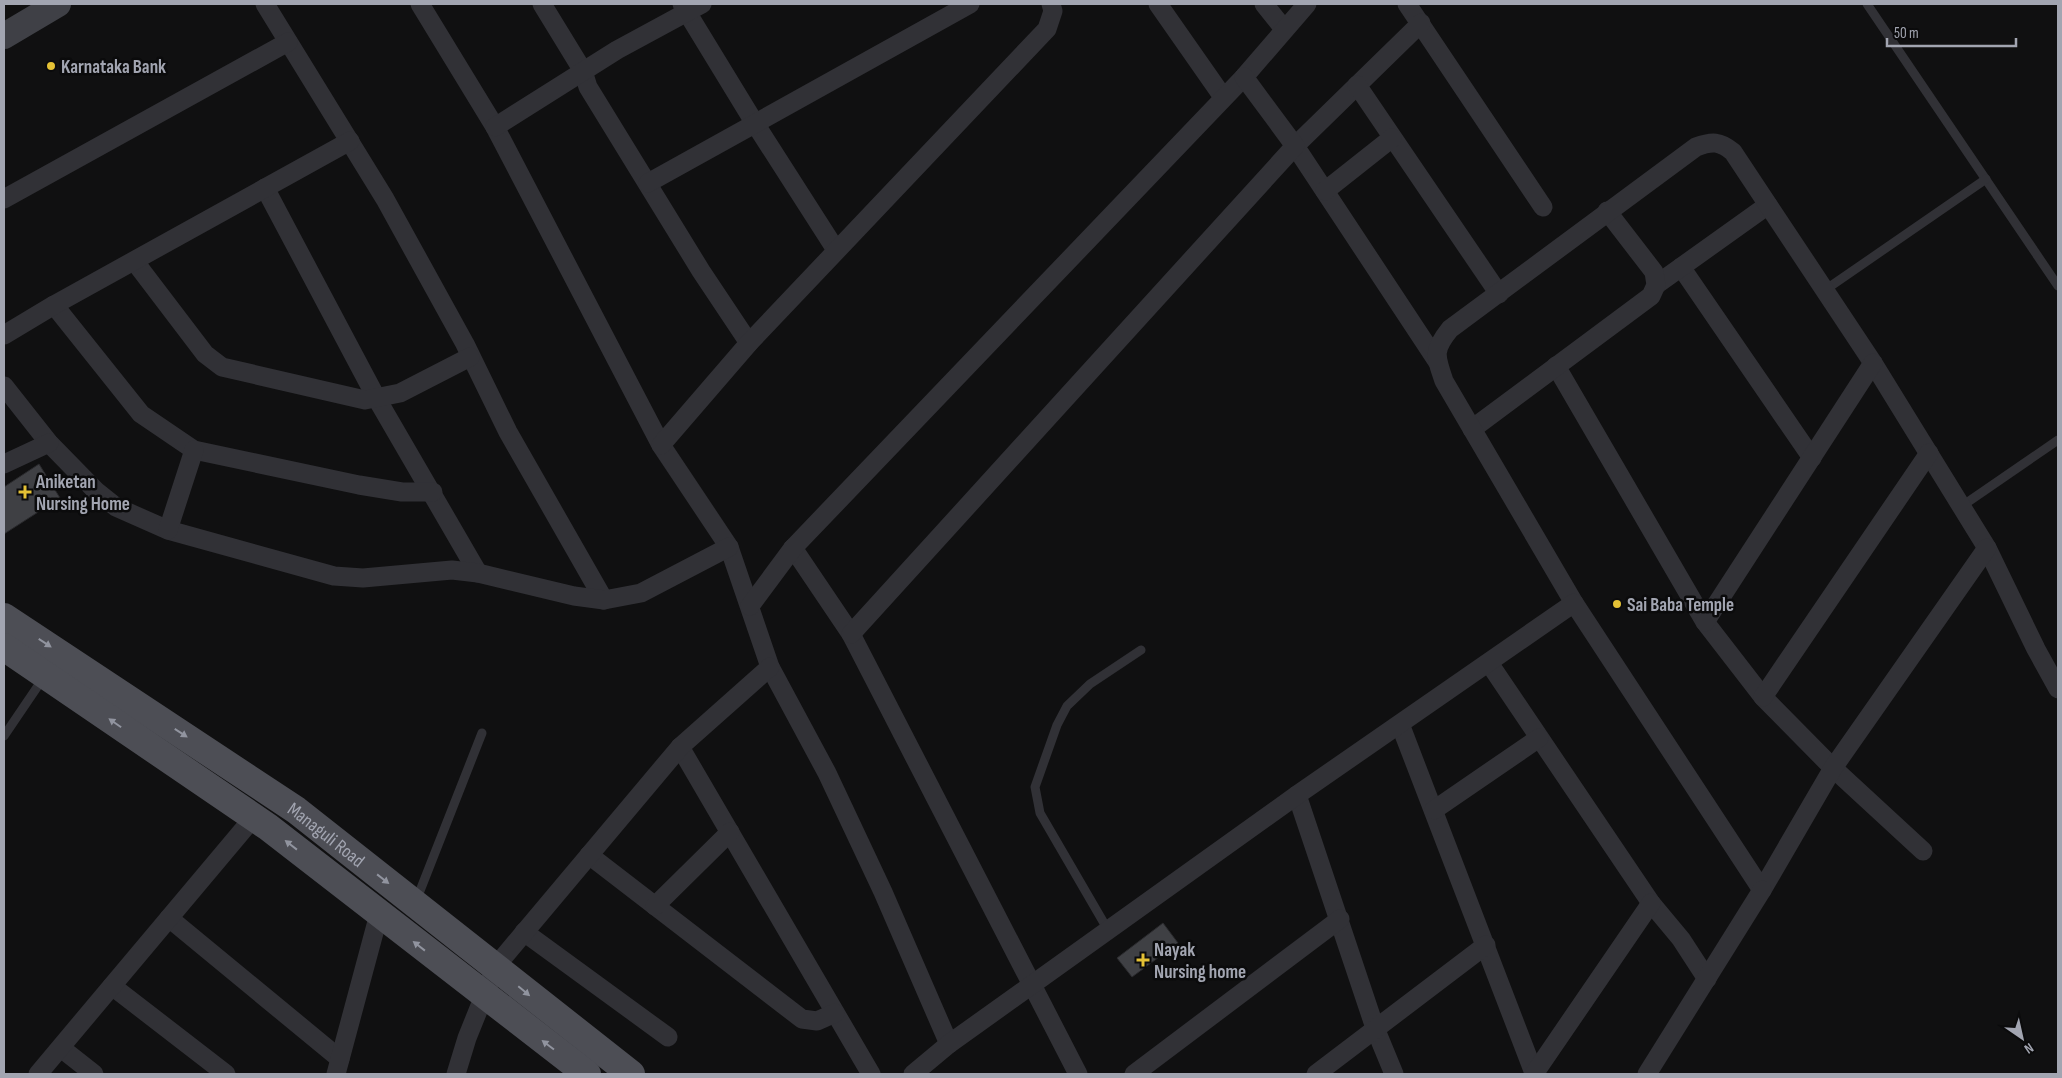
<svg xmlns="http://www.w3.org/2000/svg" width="2062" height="1078" font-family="'Sofia Sans Condensed',sans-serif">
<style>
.building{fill:#3f4044;stroke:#2a2a2d}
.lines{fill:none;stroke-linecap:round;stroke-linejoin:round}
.lane{stroke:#313136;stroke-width:9}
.street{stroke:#313136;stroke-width:19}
.secondary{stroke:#3f4046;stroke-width:26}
.primary{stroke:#4d4e55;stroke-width:28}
.oneway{fill:#91949f}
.poi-dot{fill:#e4c135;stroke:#0b0b0c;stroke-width:2}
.labels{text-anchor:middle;stroke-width:5;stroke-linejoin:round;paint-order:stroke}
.poi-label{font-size:19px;font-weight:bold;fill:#a2a5b1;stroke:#0b0b0c;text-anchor:start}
.street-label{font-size:19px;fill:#a2a5b1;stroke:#0b0b0c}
</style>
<rect width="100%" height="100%" fill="#101011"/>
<g class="building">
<path d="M39,464l21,34 -56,36v-47z"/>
<path d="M1163,923l15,20 -46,34 -15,-19z"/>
</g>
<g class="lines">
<g class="lane">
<path d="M1867,4l191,282"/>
<path d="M1825,290l161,-111"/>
<path d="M1962,506l96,-66"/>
<path d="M4,736l40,-59"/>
<path d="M416,901l66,-168"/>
<path d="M1108,930l-68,-117 -5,-26 22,-62 10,-19 23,-22 51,-34"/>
</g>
<g class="street">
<path d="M265,4l120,195 80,145 43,88 96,168"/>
<path d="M420,4l75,123 166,318 68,102 41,120 57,106 56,119 66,152"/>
<path d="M542,4l41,67 5,16 113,184 48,72"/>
<path d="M682,4l72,118 82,128"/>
<path d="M1158,4l65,93"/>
<path d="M1264,4l20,25"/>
<path d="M1407,4l136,203"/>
<path d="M1421,23l-126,123 142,215"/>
<path d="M1357,85l142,209"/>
<path d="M495,127l122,-77 85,-46"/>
<path d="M648,183l322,-179"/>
<path d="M265,188l112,211 101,174"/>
<path d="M1325,191l67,-53"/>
<path d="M4,199l284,-157"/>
<path d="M135,262l70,92 17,13 143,33 35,-7 70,-36"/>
<path d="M1681,267l131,191"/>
<path d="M1656,285l112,-80"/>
<path d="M54,305l87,109 53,36 165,35 43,7h31"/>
<path d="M4,335l50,-30 296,-164"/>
<path d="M1556,366l149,256 58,75 70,71 90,83"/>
<path d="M4,386l45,57 47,48 20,16 52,23 166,46 29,2 89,-8 26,3 96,23 30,4 37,-7 88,-46"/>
<path d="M1472,429l179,-133 5,-11 -2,-13 -47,-61"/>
<path d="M661,445l88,-102 298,-314 6,-18 -2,-7"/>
<path d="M4,464l45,-21"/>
<path d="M168,530l26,-80"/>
<path d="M793,548l58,86 227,440"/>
<path d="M1574,603l-130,-222c-9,-26 -11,-31 6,-52l246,-182c16,-6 24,-6 37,5l140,211 114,185 49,101 22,40"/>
<path d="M750,606l43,-58 451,-471 63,-73"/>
<path d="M1705,622l168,-259"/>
<path d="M851,634l444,-488 -51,-69"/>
<path d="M1489,663l162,240 30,36 26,40"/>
<path d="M1763,697l166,-244"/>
<path d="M1400,724l134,349"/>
<path d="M680,747l191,327"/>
<path d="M1297,795l78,233 19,46"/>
<path d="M1434,810l105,-72"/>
<path d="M589,855l213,164 15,2 18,-8"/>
<path d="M655,906l75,-74"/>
<path d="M169,918l171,141"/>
<path d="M524,932l144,105"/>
<path d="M112,986l114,88"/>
<path d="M61,1048l33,26"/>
<path d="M38,1074l215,-256"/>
<path d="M336,1074l43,-160"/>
<path d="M456,1074l11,-36 29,-72 184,-219 90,-80"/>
<path d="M913,1074l36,-30 348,-249 277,-192 188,287 71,-122 154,-220"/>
<path d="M1134,1074l206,-155"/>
<path d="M1316,1074l170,-129"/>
<path d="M1534,1074l117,-171"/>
<path d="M1647,1074l115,-184"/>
</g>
<path class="secondary" d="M4,36l54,-32"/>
<g class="primary">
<path id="s1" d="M4,617l292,193 335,264"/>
<path d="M4,647l264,180 319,247"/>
</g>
</g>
<defs><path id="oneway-solid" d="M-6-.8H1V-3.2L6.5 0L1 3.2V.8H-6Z" transform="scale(1.25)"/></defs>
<g class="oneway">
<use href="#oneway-solid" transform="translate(45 643) rotate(33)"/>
<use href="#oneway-solid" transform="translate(115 723) rotate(-145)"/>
<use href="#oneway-solid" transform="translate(181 733) rotate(33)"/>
<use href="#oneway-solid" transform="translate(291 845) rotate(-142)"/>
<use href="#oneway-solid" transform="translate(383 879) rotate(38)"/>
<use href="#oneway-solid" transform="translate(419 946) rotate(-142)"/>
<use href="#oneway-solid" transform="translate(524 991) rotate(40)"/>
<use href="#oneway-solid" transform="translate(548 1045) rotate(-143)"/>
</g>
<g class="poi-dot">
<circle cx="51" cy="66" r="5"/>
<path d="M22.5 484.5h5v5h5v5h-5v5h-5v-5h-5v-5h5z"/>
<circle cx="1617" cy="604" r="5"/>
<path d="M1140.5 952.5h5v5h5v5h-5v5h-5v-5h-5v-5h5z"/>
</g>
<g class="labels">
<g class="poi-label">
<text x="61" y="73">Karnataka Bank</text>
<text x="36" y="488">Aniketan<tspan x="36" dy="22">Nursing Home</tspan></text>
<text x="1627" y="611">Sai Baba Temple</text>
<text x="1154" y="956">Nayak<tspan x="1154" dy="22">Nursing home</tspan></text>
</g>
<g class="street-label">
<text dy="7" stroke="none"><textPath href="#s1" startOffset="389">Managuli Road</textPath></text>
</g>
</g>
<rect width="2062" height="1078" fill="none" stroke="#a2a5b1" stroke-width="10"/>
<g transform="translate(2022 1038) rotate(146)" stroke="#0b0b0c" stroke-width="4" paint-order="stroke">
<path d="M0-4L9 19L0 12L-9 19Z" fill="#a2a5b1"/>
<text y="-8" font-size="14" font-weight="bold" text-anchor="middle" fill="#a2a5b1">N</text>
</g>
<path d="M1887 38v8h129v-8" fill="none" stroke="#a2a5b1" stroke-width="2.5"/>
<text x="1894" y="38" font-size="15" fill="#a2a5b1" stroke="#0b0b0c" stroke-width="4" paint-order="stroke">50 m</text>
</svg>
